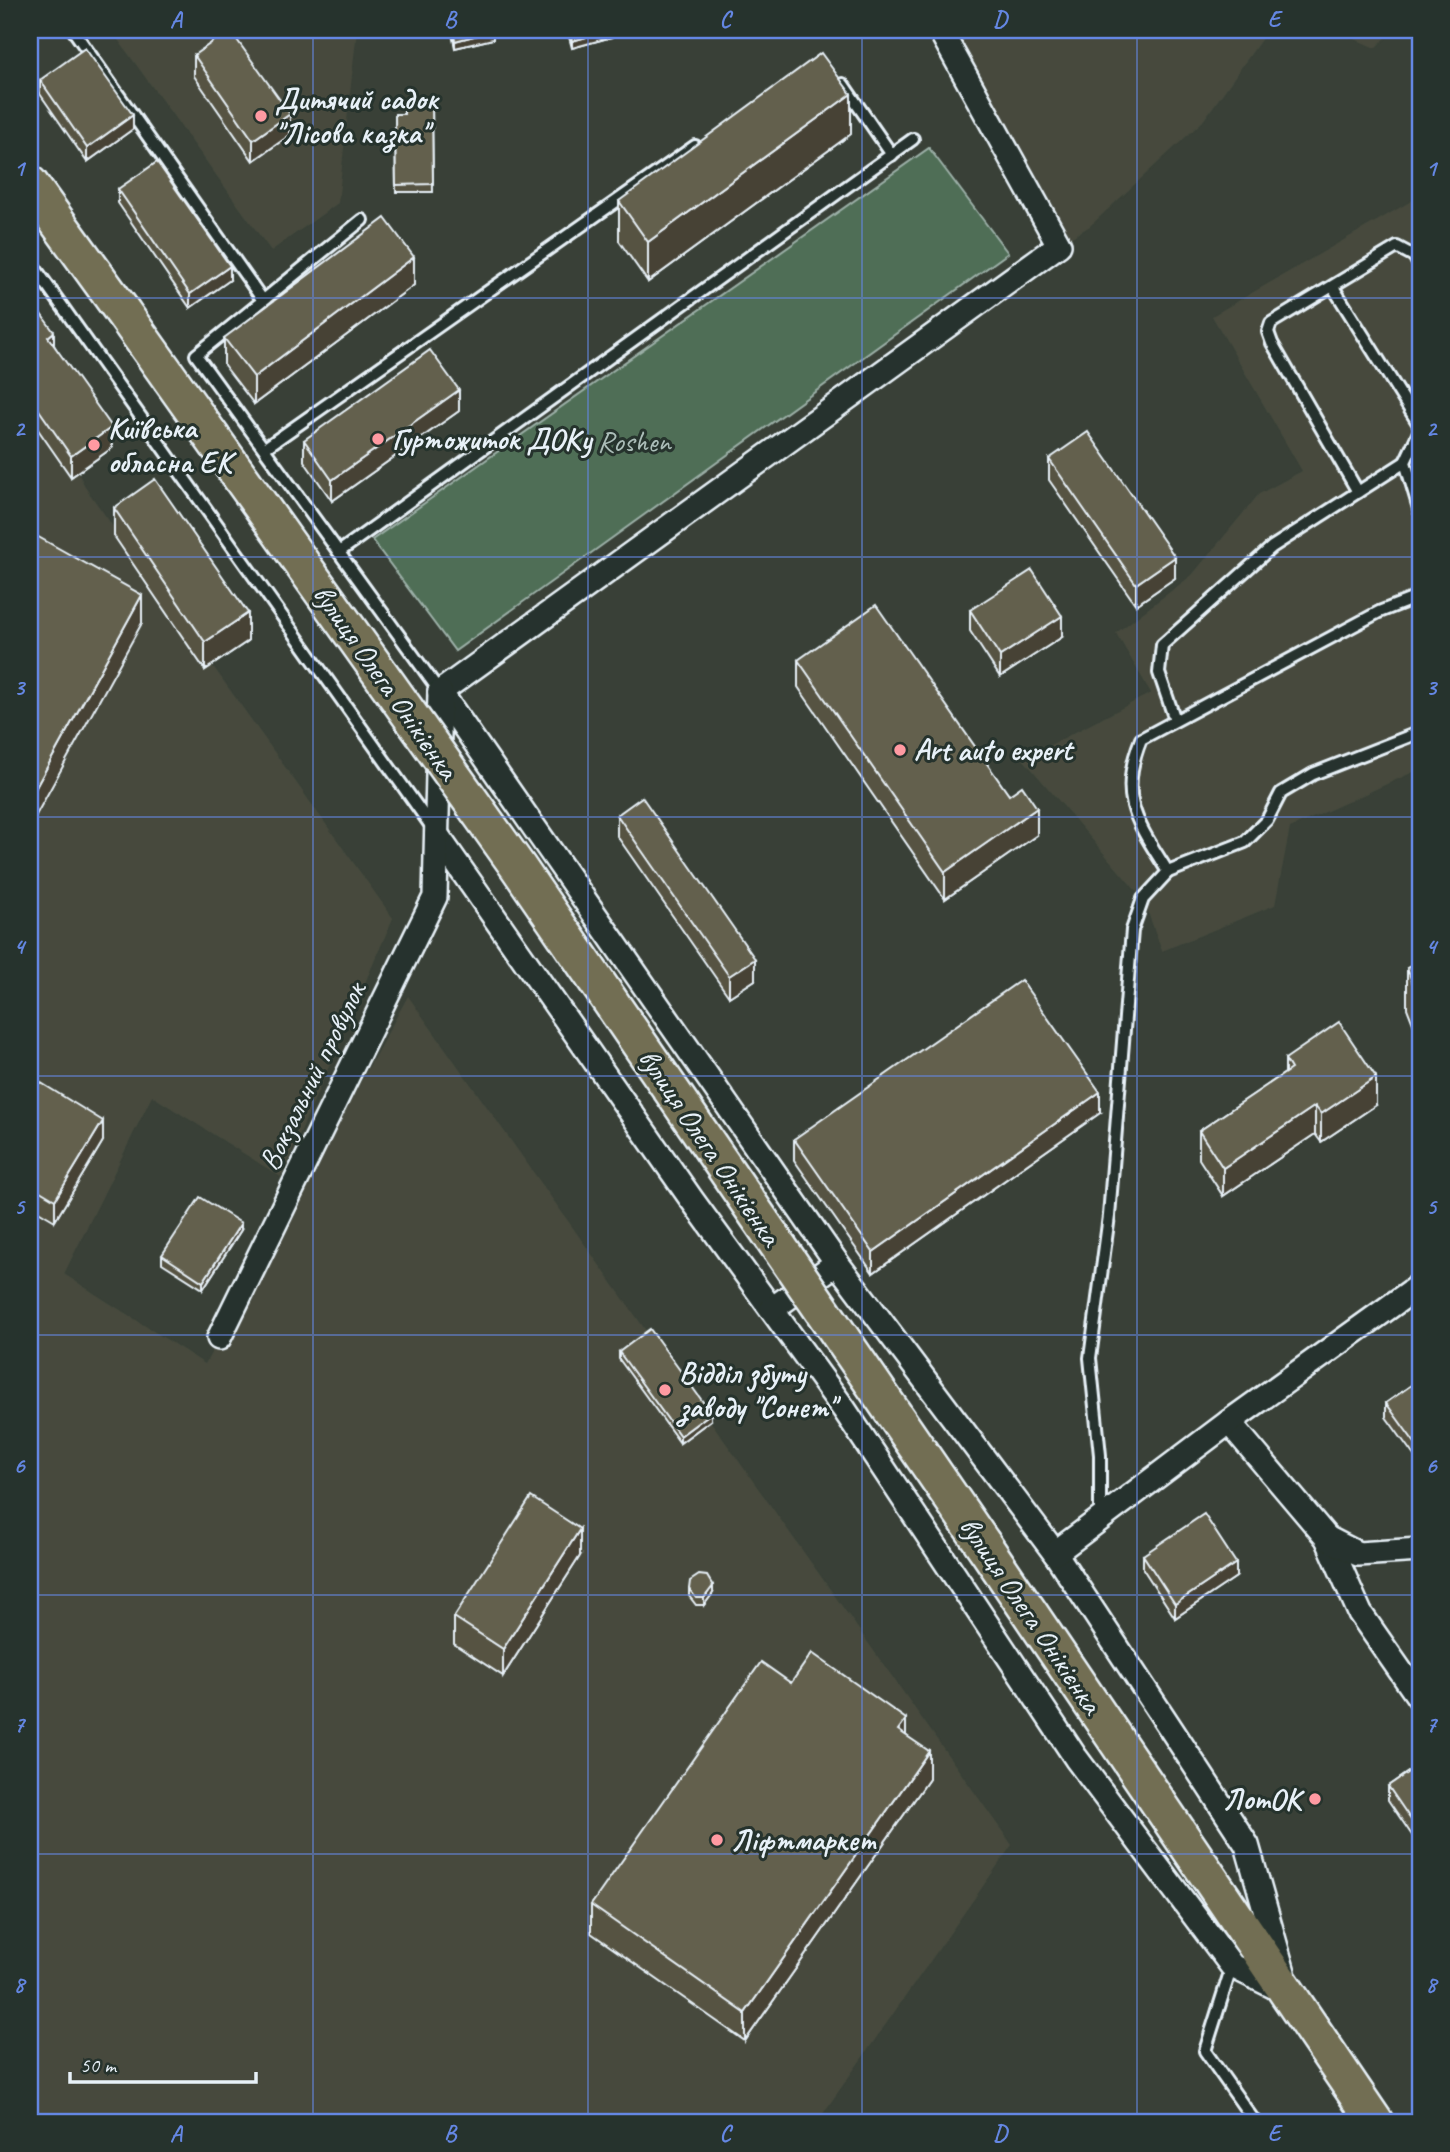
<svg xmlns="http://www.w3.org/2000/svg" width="1450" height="2152" font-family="Caveat,sans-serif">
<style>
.built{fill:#464a3e}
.green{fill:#506e57;stroke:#9cb0a8;stroke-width:2}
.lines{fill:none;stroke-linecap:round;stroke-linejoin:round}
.service-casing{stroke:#e8f1f8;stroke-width:16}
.minor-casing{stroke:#e8f1f8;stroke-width:28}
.primary-casing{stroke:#e8f1f8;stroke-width:40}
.service{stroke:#26332d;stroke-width:10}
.minor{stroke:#26332d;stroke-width:23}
.primary{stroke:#726e52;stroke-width:35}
.primary-bridge-casing{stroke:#e8f1f8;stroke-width:40;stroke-linecap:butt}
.primary-bridge{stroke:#726e52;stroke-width:35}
.wall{fill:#565342;stroke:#e8f1f8;stroke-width:2}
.shaded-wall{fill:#464336;stroke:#e8f1f8;stroke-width:2}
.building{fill:#64604d;stroke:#e8f1f8;stroke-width:2}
.grid{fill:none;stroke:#6487e3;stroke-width:2;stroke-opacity:0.55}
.poi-dot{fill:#ff9aa2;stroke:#26332d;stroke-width:2.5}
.labels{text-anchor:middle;stroke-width:6;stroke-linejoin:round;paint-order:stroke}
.poi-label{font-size:30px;font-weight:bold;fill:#e8f1f8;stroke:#26332d;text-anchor:start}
.park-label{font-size:30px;fill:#abbdb8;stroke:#26332d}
.street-label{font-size:30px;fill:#e8f1f8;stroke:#26332d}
.neatline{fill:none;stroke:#6487e3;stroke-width:2.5}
.grid-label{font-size:23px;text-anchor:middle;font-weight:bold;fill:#6487e3}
</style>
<rect width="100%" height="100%" fill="#394037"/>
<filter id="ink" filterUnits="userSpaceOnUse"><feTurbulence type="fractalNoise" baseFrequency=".0143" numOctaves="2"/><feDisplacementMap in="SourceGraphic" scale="14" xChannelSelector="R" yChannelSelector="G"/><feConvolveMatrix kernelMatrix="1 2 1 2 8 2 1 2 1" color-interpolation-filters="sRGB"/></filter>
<g filter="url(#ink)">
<g class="built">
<path d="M111,30h246l-19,173 -67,48z"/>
<path d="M940,30h328l-65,91 -113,105 -31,19z"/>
<path d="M1335,30h59l-19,18z"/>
<path d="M1420,196v573l-130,59 -15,77 -113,46 -19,-52 -120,-140 128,-66 -35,-60 76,-58 67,-81 43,-23 -90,-155z"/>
<path d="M30,380l57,110 306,428 -112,259 -129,-81 -88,178 141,90 203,-368 604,849 -195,277h-787z"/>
</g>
<path class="green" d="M929,148l79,105 -553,398 -83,-111z"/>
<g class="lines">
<g class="service-casing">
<g id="service">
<path d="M73,30l189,269"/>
<path d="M843,84l49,71"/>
<path d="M362,220l-166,135 244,337"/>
<path d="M30,261l404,569"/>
<path d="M1333,287l87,139"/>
<path d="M1420,430l-15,32 15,50"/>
<path d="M265,448l430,-302"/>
<path d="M1358,492l-86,-149 -4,-11 3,-9 126,-76 17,9 6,11"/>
<path d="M339,552l574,-413"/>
<path d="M1175,720l-16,-47 3,-28 110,-98 133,-85"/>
<path d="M1168,872l77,-30 22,-22 14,-27 32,-19 107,-42"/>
<path d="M1100,1520v-65l-10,-97 19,-142 23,-286 11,-31 25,-27c-31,-50 -51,-74 -27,-133l238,-127 41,-16"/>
<path d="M1232,1966l-27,85 50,71"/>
</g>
</g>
<g class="minor-casing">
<g id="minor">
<path d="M440,692l397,571 218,290 118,179 74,113 36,127"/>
<path d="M440,692l619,-447 -119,-215"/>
<path d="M437,835l255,365 152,209 232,349 156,208 51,25"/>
<path d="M772,1309l65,-46"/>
<path d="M219,1338l216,-441 5,-205"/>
<path d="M1229,1422l98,116 33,75 60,86"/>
<path d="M1327,1538l31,16 62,-4"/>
<path d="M1055,1553l174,-131 191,-137"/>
</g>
</g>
<g class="primary-casing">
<g id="primary">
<path d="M30,184l92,127"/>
<path d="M983,1544l392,578"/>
</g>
</g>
<use href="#service" class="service"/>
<use href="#minor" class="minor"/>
<use href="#primary" class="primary"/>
<g class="primary-bridge-casing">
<path id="primary-bridge" d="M122,311l396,556 465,677"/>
</g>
<use href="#primary-bridge" class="primary-bridge"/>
</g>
<g class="wall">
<path d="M451,30h42v9l-38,9z"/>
<path d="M567,30h45v7l-40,11z"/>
<path d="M194,55l96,80 -37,26 -59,-85z"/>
<path d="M40,80l93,49 -46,33 -47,-68z"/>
<path d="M432,104l1,88h-37l-1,-78h9z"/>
<path d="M851,134l-203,148 -29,-41v-40z"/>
<path d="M118,189l112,91 -40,28 -72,-105z"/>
<path d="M414,285l-160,119 -30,-39v-27z"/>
<path d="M30,299l24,46 58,103 -41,29 -41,-59z"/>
<path d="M459,411l-127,90 -28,-40v-21z"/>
<path d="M1049,459l126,119 -39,27 -87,-125z"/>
<path d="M114,508l134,133 -43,29 -91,-134z"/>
<path d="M970,610l92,27 -62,40 -30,-46z"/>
<path d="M798,660l239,175 -92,64 -147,-212z"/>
<path d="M617,815l138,165 -26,17 -112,-161z"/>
<path d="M1420,963v79l-13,-34v-40z"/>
<path d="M1285,1059l91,46 -55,37 -6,-8 -92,62 -24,-37v-28l86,-58z"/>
<path d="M30,1076l73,65 -48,80 -25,-15z"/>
<path d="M1100,1113l-227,160 -79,-113v-21z"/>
<path d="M241,1230l-38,59 -41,-26v-8z"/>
<path d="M619,1352l92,68 -31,23 -61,-84z"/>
<path d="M1420,1379v85l-34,-47v-14z"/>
<path d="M1143,1555l93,22 -61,41 -32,-49z"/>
<path d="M580,1556l-77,120 -49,-32v-27z"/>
<path d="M689,1589l24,4 -9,12h-8l-7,-9z"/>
<path d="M791,1683l115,52 23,44 -184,262 -154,-108v-28z"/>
<path d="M1420,1764v83l-32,-47v-14z"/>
</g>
<g class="shaded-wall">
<path d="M30,30h7l-7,5z"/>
<path d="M612,30v7l-40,11v-7z"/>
<path d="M964,30h22l-22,8z"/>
<path d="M493,31v8l-38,9v-7z"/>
<path d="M851,94v40l-203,148v-40z"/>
<path d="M290,114v21l-37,26v-21z"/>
<path d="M133,115v14l-46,33v-14z"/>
<path d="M414,257v28l-160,119v-27z"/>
<path d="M230,266v14l-40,28v-14z"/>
<path d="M54,332v21l-6,-16z"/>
<path d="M459,390v21l-127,90v-21z"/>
<path d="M112,427v21l-41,29v-21z"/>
<path d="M1175,557v21l-39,27v-21z"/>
<path d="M142,595v28l-112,203v-28z"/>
<path d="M248,613v28l-43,29v-28z"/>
<path d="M1062,616v21l-62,40v-21z"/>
<path d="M1037,808v27l-92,64v-27z"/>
<path d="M755,959v21l-26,17v-21z"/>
<path d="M1376,1077v28l-55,37v-28z"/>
<path d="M1100,1092v21l-227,160v-21z"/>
<path d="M1315,1106v28l-92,62v-28z"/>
<path d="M103,1121v20l-48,80v-21z"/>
<path d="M241,1223v7l-38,59v-7z"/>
<path d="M711,1413v7l-31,23v-7z"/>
<path d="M580,1529v27l-77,120v-27z"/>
<path d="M1236,1563v14l-61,41v-14z"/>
<path d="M713,1586v7l-9,12v-7z"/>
<path d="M906,1719v27l-8,-16z"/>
<path d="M929,1751v28l-184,262v-28z"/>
</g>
<g class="building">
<path d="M230,30l60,84 -37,26 -59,-85z"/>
<path d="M453,30h40v1l-38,10z"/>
<path d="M569,30h43l-40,11z"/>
<path d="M85,48l48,67 -46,33 -47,-68z"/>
<path d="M821,53l30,41 -203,148 -29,-41z"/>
<path d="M404,104h28l1,80 -37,1 -1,-71h9z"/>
<path d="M157,162l73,104 -40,28 -72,-105z"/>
<path d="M385,218l29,39 -160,120 -30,-39z"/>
<path d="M30,299l24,33 -6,5 64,90 -41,29 -41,-59z"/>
<path d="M430,350l29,40 -127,90 -28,-40z"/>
<path d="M1088,432l87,125 -39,27 -87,-125z"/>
<path d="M155,479l93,134 -43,29 -91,-134z"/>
<path d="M33,534l109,61 -112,203v-258z"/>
<path d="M1032,570l30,46 -62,40 -30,-46z"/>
<path d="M876,605l133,190 13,-9 15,22 -92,64 -147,-212z"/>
<path d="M642,797l113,162 -26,17 -112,-161z"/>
<path d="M1420,963v39l-13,-34z"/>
<path d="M1021,980l79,112 -227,160 -79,-113z"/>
<path d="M1339,1022l37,55 -55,37 -6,-8 -92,62 -24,-37 92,-62 -6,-10z"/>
<path d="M30,1076l73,45 -48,79 -25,-15z"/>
<path d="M200,1197l41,26 -38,59 -41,-27z"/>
<path d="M650,1329l61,84 -31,23 -61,-84z"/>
<path d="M1420,1379v71l-34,-47z"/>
<path d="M531,1497l49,32 -77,120 -49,-32z"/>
<path d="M1204,1514l32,49 -61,41 -32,-49z"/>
<path d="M699,1575l8,1 6,10 -9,12h-8l-7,-9 1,-8z"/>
<path d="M812,1653l94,66 -8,11 31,21 -184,262 -154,-108 170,-243 30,21z"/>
<path d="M1420,1764v69l-32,-47z"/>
</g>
</g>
<path class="grid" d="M313,30v2092M588,30v2092M862,30v2092M1137,30v2092M30,298h1390M30,557h1390M30,817h1390M30,1076h1390M30,1335h1390M30,1595h1390M30,1854h1390"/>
<g class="poi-dot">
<circle cx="261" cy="116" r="7"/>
<circle cx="378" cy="439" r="7"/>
<circle cx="94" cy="445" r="7"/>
<circle cx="900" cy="750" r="7"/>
<circle cx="665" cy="1390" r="7"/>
<circle cx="1315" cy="1799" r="7"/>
<circle cx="717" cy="1840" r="7"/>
</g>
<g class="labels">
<g class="poi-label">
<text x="275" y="109">Дитячий садок<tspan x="275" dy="34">"Лісова казка"</tspan></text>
<text x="108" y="438">Київська<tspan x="108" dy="34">обласна ЕК</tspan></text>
<text x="392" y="449">Гуртожиток ДОКу</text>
<text x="914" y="760">Art auto expert</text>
<text x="679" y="1383">Відділ збуту<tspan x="679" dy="34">заводу "Сонет"</tspan></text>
<text x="1301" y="1809" text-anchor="end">ЛотОК</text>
<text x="731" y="1850">Ліфтмаркет</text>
</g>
<g class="park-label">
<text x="634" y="451">Roshen</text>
</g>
<g class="street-label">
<text transform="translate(386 682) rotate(55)" y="10">вулиця Олега Онікієнка</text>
<text transform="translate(312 1076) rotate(-64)" y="10">Вокзальний провулок</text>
<text transform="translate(710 1147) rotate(56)" y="10">вулиця Олега Онікієнка</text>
<text transform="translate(1031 1615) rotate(56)" y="10">вулиця Олега Онікієнка</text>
</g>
</g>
<rect width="1450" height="2152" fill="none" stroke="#26332d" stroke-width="77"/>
<path d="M70 2072v10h186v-10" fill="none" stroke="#e8f1f8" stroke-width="3.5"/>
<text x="80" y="2072" font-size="21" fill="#e8f1f8" stroke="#26332d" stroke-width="5" paint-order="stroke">50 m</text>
<rect x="38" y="38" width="1374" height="2076" class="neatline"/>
<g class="grid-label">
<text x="176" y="27">A</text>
<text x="450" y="27">B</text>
<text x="725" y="27">C</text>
<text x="1000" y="27">D</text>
<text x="1274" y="27">E</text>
<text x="19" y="176">1</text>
<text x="1431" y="176">1</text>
<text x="19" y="436">2</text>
<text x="1431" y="436">2</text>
<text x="19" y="695">3</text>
<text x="1431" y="695">3</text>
<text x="19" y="954">4</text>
<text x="1431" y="954">4</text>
<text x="19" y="1214">5</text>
<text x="1431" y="1214">5</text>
<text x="19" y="1473">6</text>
<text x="1431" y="1473">6</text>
<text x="19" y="1732">7</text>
<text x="1431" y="1732">7</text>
<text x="19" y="1992">8</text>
<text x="1431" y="1992">8</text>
<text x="176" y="2141">A</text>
<text x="450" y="2141">B</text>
<text x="725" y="2141">C</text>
<text x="1000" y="2141">D</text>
<text x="1274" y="2141">E</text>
</g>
</svg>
